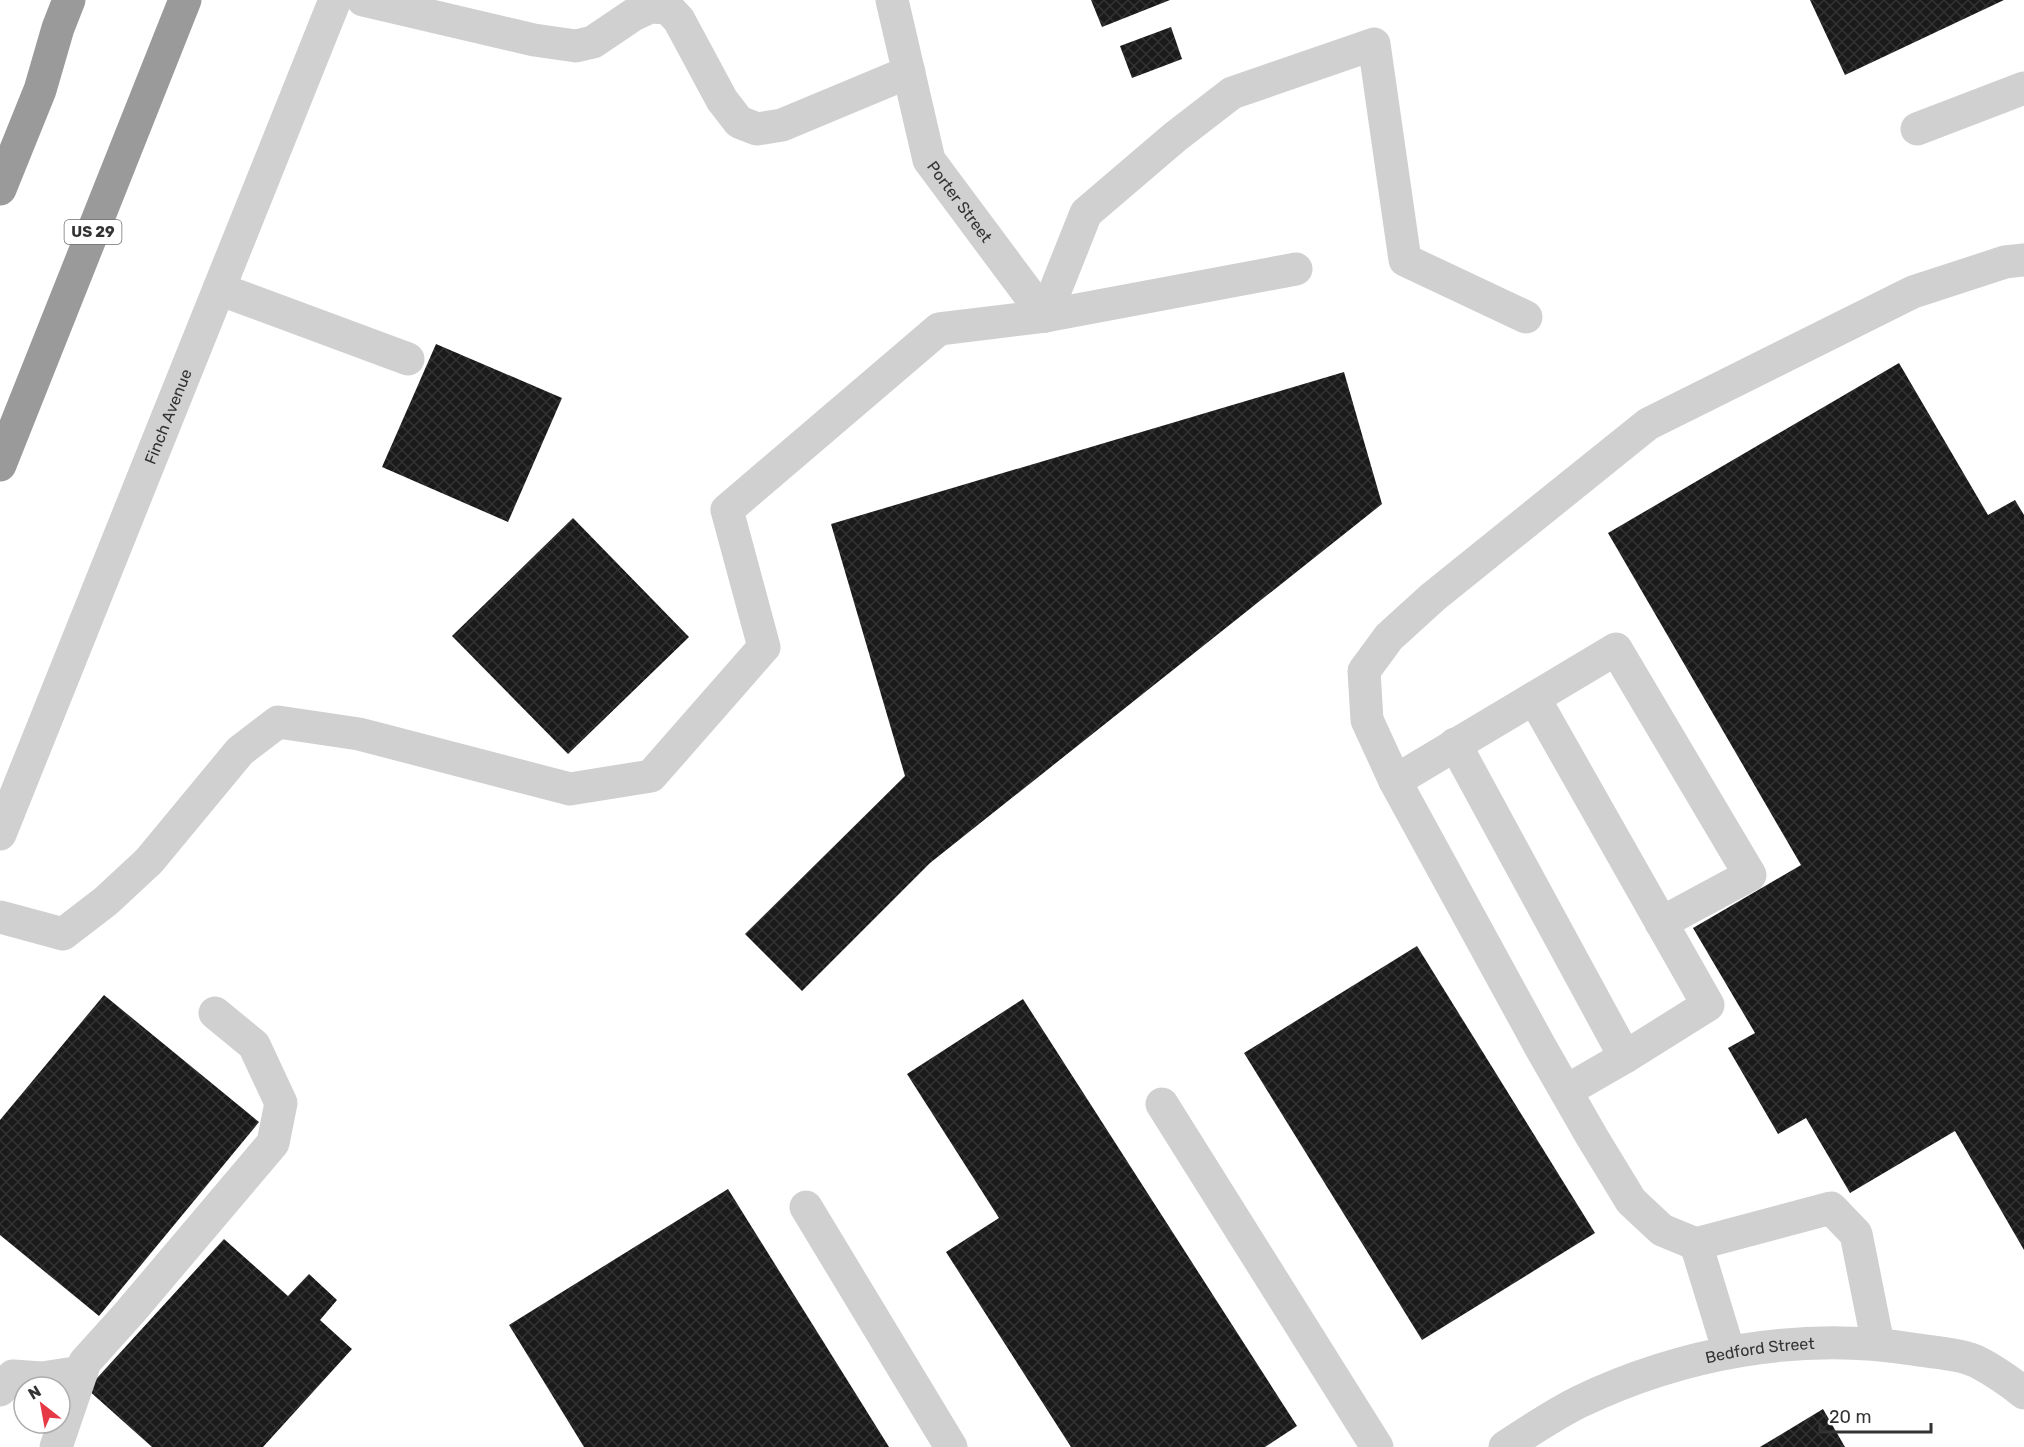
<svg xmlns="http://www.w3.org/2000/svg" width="2024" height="1447" font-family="Rubik,sans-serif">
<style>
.building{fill:url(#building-cross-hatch)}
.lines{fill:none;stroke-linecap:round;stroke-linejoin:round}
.minor{stroke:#d0d0d0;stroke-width:33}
.highway{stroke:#9a9a9a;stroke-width:33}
.labels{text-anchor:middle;stroke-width:6;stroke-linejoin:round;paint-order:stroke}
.shield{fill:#fff;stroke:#707070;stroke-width:1.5}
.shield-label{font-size:15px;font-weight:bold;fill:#333}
.street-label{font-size:16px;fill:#333;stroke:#fff}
</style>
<defs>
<pattern id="building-cross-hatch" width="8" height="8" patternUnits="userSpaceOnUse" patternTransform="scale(1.5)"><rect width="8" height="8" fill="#1a1a1a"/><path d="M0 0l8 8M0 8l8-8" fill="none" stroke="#333"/></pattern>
</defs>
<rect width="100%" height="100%" fill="#fff"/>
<g class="building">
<path d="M1091,0h79l-68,27z"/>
<path d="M1810,0h194l-159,75z"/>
<path d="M1171,27l11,32 -50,19 -12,-32z"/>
<path d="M436,344l126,54 -54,124 -126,-55z"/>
<path d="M1899,363l89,152 27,-15 9,15v735l-69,-119 -105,62 -44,-75 -28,16 -50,-86 27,-15 -62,-105 108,-63 -193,-332z"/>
<path d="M1344,372l38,132 -452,359 -128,128 -57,-57 160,-158 -74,-252z"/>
<path d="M573,518l116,119 -121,117 -116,-118z"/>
<path d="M1417,946l178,287 -173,107 -178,-287z"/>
<path d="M104,995l155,127 -160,194 -99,-81v-115z"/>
<path d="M1023,999l274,427 -32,21h-194l-125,-195 53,-34 -92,-144z"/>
<path d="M728,1189l161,258h-305l-75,-122z"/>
<path d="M224,1239l64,57 21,-22 28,26 -17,20 32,29 -89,98h-111l-65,-58z"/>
<path d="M1823,1409l22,38h-85z"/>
</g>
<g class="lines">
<g class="minor">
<path d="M363,0l171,40 42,6 17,-4 40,-27 17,-8 18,1 11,12 43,80 17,22 18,7 25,-4 127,-53"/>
<path id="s1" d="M892,0l37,160 116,156"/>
<path d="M1917,129l107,-41"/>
<path d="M219,289l189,70"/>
<path d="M1045,316l41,-103 89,-76 57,-44 142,-49 31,216 121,57"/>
<path d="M1534,698l174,307 -83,52"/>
<path d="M1455,744l170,313 -59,34"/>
<path d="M1395,781l221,-132 134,226 -89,48"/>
<path id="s2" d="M0,834l335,-834"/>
<path d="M0,917l63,17 43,-33 43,-40 91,-110 38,-29 81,12 211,55 81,-13 113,-129 -37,-137 212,-181 106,-13 251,-47"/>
<path d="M1162,1104l215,343"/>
<path d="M806,1207l145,240"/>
<path d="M1696,1244l-34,-14 -31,-29 -39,-64 -51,-89 -146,-267 -28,-61 -3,-49 25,-34 44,-40 215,-173 265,-132 92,-30 19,-2"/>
<path d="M1729,1352l-33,-108 135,-36 25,26 22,110"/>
<path d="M0,1390l13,-14 29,2 39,-6"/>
<path d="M56,1447l29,-85 45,-50 143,-169 8,-40 -27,-58 -39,-32"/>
<path id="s3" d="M1505,1447c24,-16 48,-32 74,-45 102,-49 221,-71 333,-53 17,3 42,4 58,10 15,5 42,24 54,34"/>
</g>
<g class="highway">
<path d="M0,189l40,-99 18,-62 11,-28"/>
<path d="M0,465l185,-465"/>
</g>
</g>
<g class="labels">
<rect class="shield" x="64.5" y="220" width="57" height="24" rx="4.5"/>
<g class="shield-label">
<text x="93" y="237">US 29</text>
</g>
<g class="street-label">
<text dy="6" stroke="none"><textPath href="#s1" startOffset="216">Porter Street</textPath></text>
<text dy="6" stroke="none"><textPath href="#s2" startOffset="450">Finch Avenue</textPath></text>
<text dy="6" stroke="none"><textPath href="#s3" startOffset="276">Bedford Street</textPath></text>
</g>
</g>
<g transform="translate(42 1405) rotate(329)"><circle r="28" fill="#ffffff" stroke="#adadad" stroke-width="1.5"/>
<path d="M0-4.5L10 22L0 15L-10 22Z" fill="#e63946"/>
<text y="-9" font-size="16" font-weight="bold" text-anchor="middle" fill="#333333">N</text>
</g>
<path d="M1820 1423v9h111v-9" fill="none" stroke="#333333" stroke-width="3"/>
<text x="1829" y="1423" font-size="18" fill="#333333" stroke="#ffffff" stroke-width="4.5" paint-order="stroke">20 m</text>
</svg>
